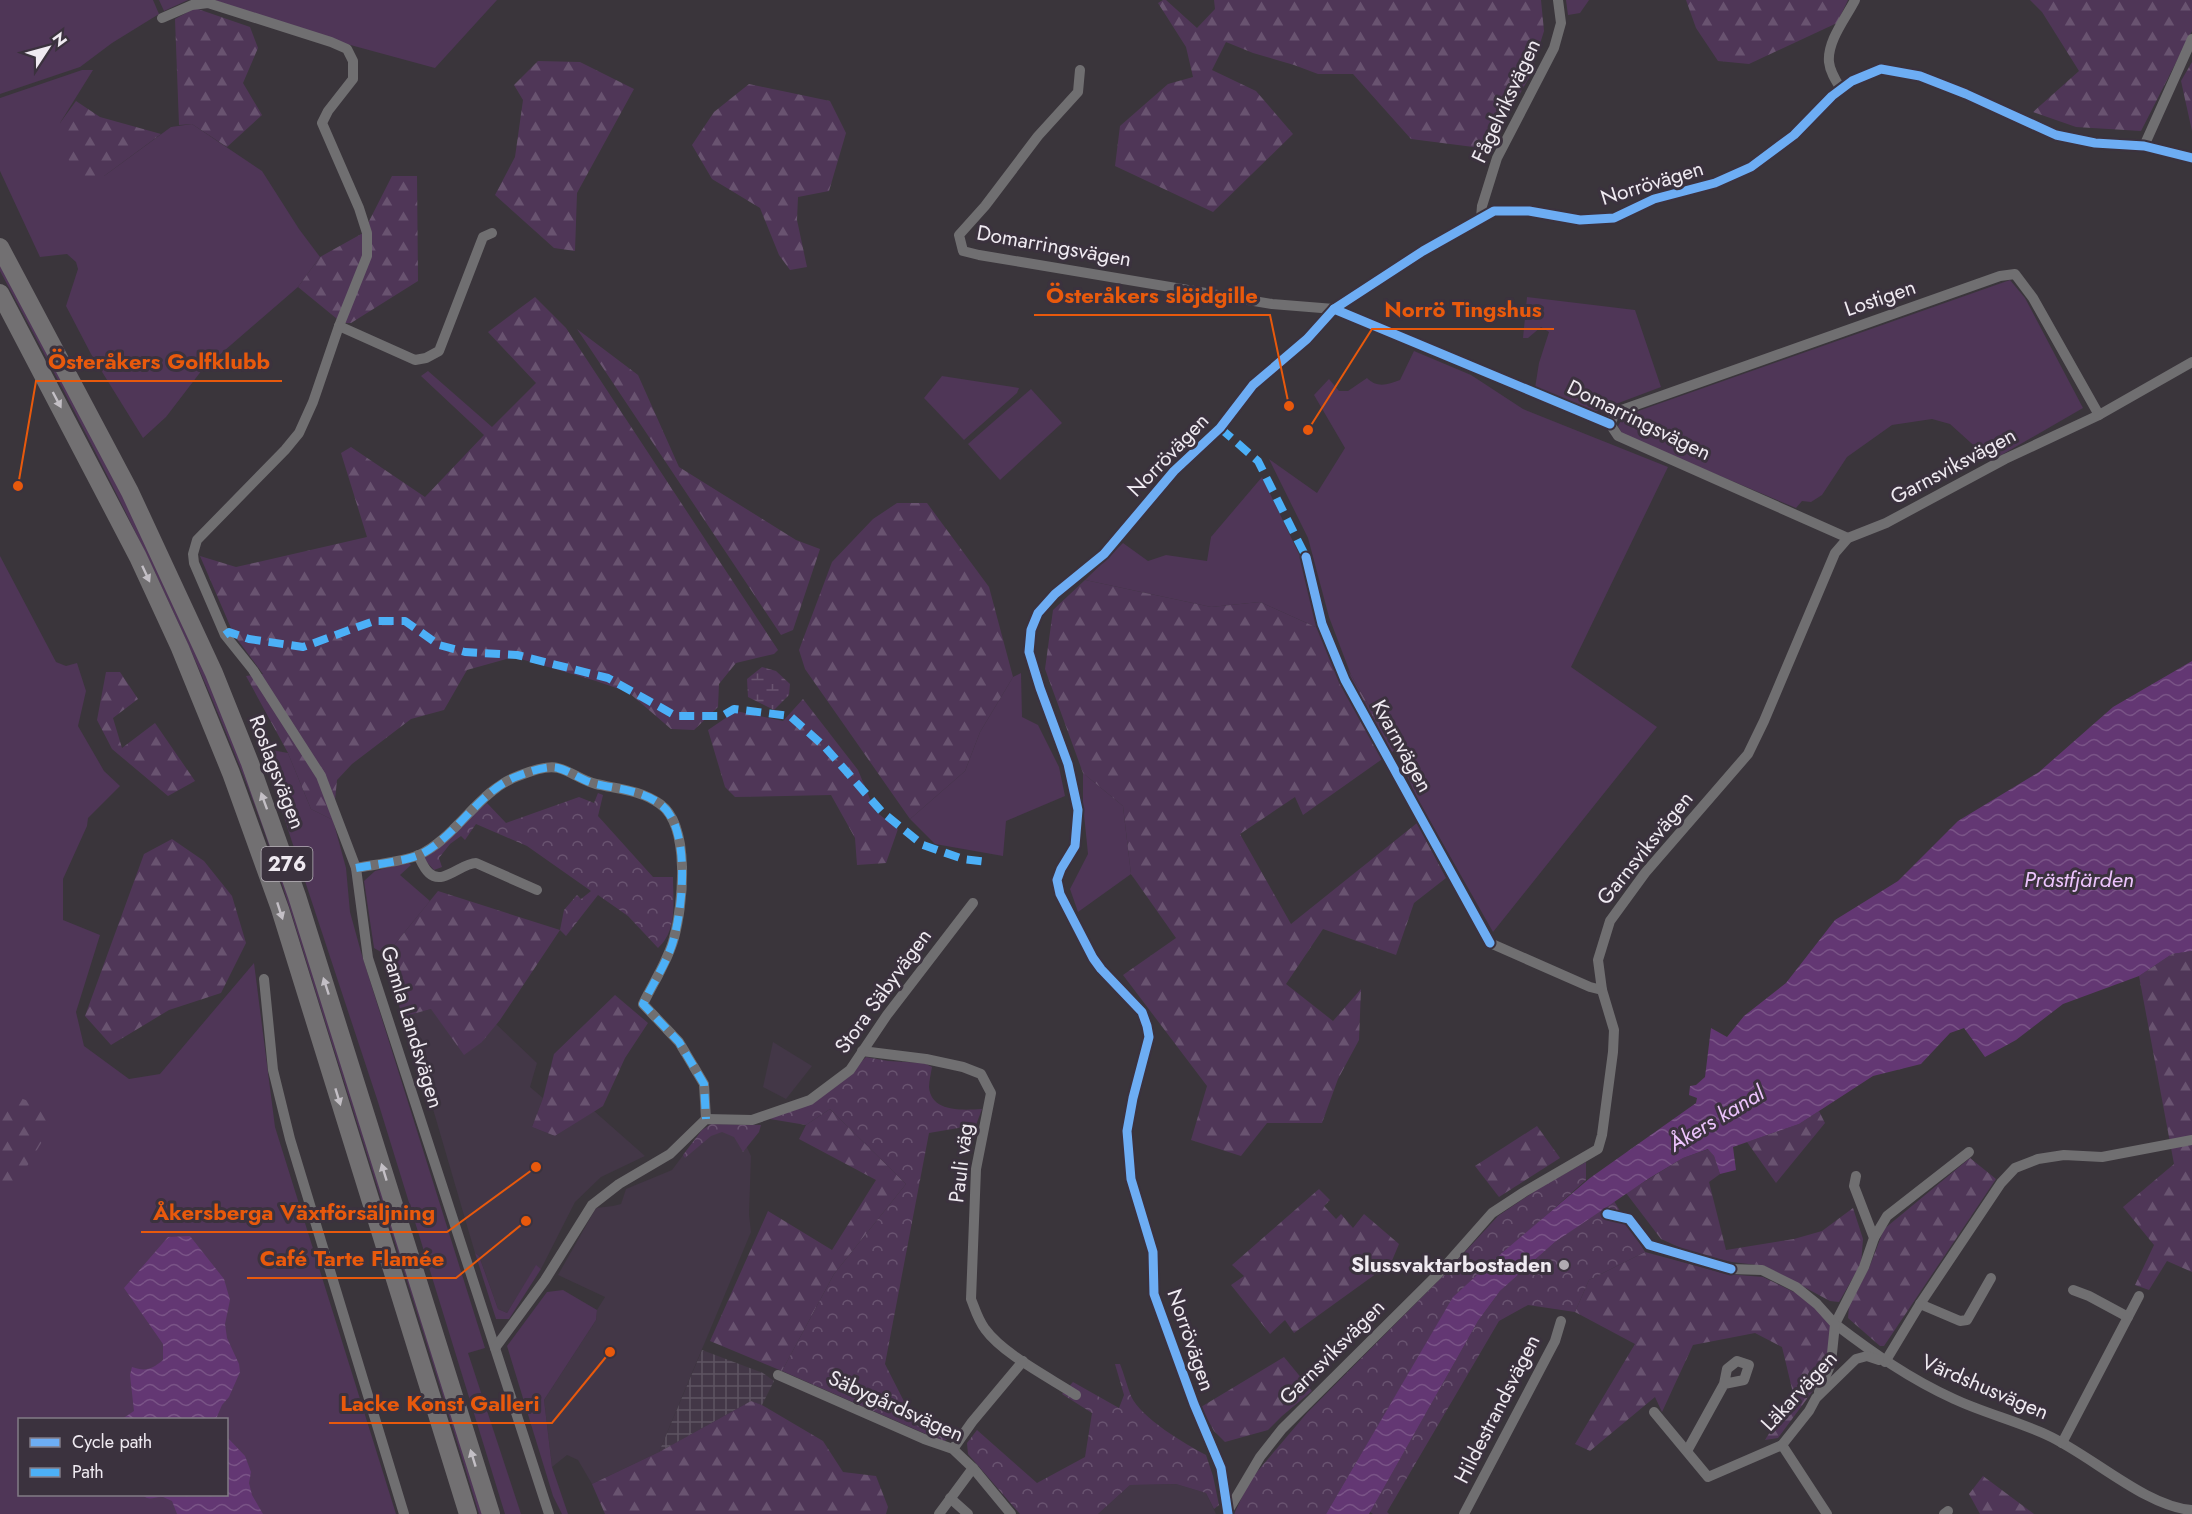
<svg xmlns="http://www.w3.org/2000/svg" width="2192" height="1514" font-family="Jost,sans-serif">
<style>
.built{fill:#433747}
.industrial{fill:url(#industrial-grid)}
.grass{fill:#4f3657;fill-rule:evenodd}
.forest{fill:url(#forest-firs)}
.wetland{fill:url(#wetland-marsh)}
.park{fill:url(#park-crowns)}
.water{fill:url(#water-waves)}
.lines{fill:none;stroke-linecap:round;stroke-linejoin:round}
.minor{stroke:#706f71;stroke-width:10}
.primary{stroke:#727072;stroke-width:18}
.quiet{stroke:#4cb0f7;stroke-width:8;stroke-dasharray:15 8;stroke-linecap:butt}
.cycleway-casing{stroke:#3b323e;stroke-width:13}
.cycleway{stroke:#6dadf4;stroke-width:9}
.oneway{fill:#c3bfc5}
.poi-dot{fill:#b0abb1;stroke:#3b323e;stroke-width:2}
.labels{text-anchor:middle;stroke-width:6;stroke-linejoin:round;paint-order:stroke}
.shield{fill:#3b323e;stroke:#b9b3bb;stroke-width:1.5}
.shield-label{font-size:20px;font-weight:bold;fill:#efeaf1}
.street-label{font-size:21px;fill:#efeaf1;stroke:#3b323e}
.poi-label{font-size:21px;font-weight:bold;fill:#efeaf1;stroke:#3b323e;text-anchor:end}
.water-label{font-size:22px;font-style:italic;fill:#edc4fd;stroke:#3b323e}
.leader{fill:none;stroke:#e8590c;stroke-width:2}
.callout-dot{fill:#e8590c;stroke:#3b323e;stroke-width:2}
.callout-label{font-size:22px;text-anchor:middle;font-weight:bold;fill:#e8590c;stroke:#3b323e;stroke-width:6;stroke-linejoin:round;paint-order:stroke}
</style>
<defs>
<pattern id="industrial-grid" width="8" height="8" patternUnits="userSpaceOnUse" patternTransform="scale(1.5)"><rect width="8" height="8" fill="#433747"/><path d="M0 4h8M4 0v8" fill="none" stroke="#5e5462"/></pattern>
<pattern id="forest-firs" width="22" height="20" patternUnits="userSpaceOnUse" patternTransform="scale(1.5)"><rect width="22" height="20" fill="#4f3657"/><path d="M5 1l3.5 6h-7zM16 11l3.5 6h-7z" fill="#695370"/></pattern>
<pattern id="wetland-marsh" width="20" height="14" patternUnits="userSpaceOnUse" patternTransform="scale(1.5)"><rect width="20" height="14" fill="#4f3657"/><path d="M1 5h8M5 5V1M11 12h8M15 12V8" fill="none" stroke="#695370"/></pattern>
<pattern id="park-crowns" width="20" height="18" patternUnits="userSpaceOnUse" patternTransform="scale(1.5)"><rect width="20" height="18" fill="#4f3657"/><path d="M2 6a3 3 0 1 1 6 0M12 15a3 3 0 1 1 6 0" fill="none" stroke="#695370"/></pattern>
<pattern id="water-waves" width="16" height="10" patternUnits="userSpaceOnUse" patternTransform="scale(1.5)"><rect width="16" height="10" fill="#633773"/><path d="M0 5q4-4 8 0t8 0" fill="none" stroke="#7a5487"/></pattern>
</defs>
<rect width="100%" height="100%" fill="#3a353b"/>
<g class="built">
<path d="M431,1009l51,33 14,-18 41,39 -7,24 13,11 -11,29 23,9 39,-25 51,45 -44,21 -26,25 -34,67 -5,-3 -29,47 -9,-4 -19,-53 -4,-3 -49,-168 -24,-68z"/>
<path d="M773,1042l39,24 -26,33 -23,-12z"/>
<path d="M714,1126l28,11 9,19 -2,58 2,18 -92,220 -67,32 -14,-24 -11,-5 -15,12 -8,-67 52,-80 1,-10 8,-13 -47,-22 38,-67 17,-2 8,-2 5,-15 46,-19 30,-40z"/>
<path d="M1176,1484l30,9 10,21h-118l32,-29z"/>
</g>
<path class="industrial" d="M702,1350l61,23 11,8 -12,24 -11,-4 -92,51z"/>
<g class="grass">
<path d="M0,0h153l6,14 -47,29 -32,24 -80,27z"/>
<path d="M159,0h338l-62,68 -92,-25 -129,-43h-26l-24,11z"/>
<path d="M82,70h11l-33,53 44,53 67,-49 21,-3 70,47 37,58 21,28 -22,30 -96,83 -36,47 -23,21 -52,-84 -25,-48 12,-37 -2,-7 -9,-8 -27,3 -40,-86v-73z"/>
<path d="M0,258l105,198 91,191 72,180 217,687h-6c-46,-154 -96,-308 -144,-461 -29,-90 -54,-180 -88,-268 -69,-178 -157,-347 -247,-514z"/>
<path d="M2010,280l15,18 58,110 -92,53 -41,-37 -18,-5 -40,6 -45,32 -25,38 -11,7 -9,-1 -6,7 -173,-73 -5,-9 6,-10z"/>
<path d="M1527,297l108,13 26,77 -69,26 -57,-25 4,-25 10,-31 -8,-5 -13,11h-5z"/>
<path d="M1414,351l57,24 52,34 145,58 -97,200 86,60 -164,205 -76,-134 -22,-48 -44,-75 -22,-58 -21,-79 -39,-79 48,34 28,-45 -31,-53 15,-16 10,12h9l19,-13c10,10 20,7 33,2z"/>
<path d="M942,376l77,12 -2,5 -53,47 -40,-42z"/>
<path d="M1031,389l31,34 -62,57 -32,-36z"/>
<path d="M1262,477l40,83 18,69 -60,-27 -49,5 -126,-27 38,-37 25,18 18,-6 41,6 4,-24z"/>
<path d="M0,556l56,106 10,4 11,-3 9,28 -8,35 26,45 16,15 -32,32 -1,8 -24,53v41l37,15 -24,77 8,34 45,33 31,-5 94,-111 21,164 121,387h-396zM20,1420h206v74h-206z"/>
<path d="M1021,673l1,44 16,8 21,42 6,29 -59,25 -3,35 -68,-12 -25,-25 55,-48 15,-39 33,-55z"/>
<path d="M261,748l27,5 23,56 22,11 13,48 4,44 11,40 124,396 -17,5 53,161h-16l-127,-412z"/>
<path d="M1083,773l40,33 8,68 -53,38 -8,-23 18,-35 -5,-49z"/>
<path d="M408,862l3,3 -11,10 30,26 -44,54 -12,-7 -10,-67 11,-10z"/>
<path d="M475,1253l4,3 19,53 9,4 29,-48 5,4 -32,50h-13z"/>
<path d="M563,1290l34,20 -1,10 -52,80 8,67 16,47h-6l-9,-18 -46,-150 40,-54z"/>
</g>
<g class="forest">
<path d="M1163,0h3l31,28 18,-19 -1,-9h327l3,31 -14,45 -41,73 -78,-10 -58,-65h-35l-24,-9 -41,-12 -27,-11 -14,28 44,21 37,43 -80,78 -98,-46 5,-40 48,-42 25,-7 -7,-30 -28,-44z"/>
<path d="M1566,0h23l-9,13 -12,2z"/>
<path d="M1686,0h162l-11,23 -88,41 -31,-3 -22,-33z"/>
<path d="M2030,0h162v31l-51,100 -65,-4 -43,-15 46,-41 -37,-59z"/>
<path d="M195,8l55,19 8,21 -15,35 19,32 -35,32 -35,-23 -13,1 -4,-106z"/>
<path d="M538,61l42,1 54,27 -57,104 -2,58 -21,-3 -59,-53 20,-38 8,-57 -9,-15z"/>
<path d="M2192,62v69l-11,-50z"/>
<path d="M749,84l81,17 16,32 -17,58 -31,6 -1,23 10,47 -17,3 -11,-15 -19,-47 -48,-29 -20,-34 22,-33z"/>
<path d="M76,101l24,16 61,17 -57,42 -18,3 -22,-24 -4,-32z"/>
<path d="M392,176h25l1,105 -67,42h-9l-44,-36 22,-30 43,-24z"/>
<path d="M535,297l31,31 212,322 -4,4 -38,9 -17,21 -1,23 -24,23 -23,-1 -43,-37 -32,-11 -82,-24 -47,13 -23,40 -33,9 -59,45 -15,16 -4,40 -22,-11 -23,-56 -42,-77 17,-2 -29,-39 -34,-79 36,11 131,-30 -26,-84 10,-6 74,50 59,-62 -63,-59 7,-5 64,56 44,-44 -48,-51z"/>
<path d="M577,329l61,46 41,92 117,73 24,9 -27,81 -12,5z"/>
<path d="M897,503h30l62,84 24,90 -33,55 -15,39 -55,48 -105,-150 -6,-19 33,-88 41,-43z"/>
<path d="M1085,580l126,27 49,-5 60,27 31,46 44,75 -92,65 -8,-18 -55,37 51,90 126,-101 29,55 -32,25 -18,52 -73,-26 -37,55 47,37 28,-32 -2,51 -21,39 -16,44h-55l-26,33 -50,-16 16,-54 -84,-111 53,-37 -45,-64 -8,-68 -40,-33 -38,-104 8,-59z"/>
<path d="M106,672h14l18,27 -25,19 9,30 33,-25 40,58 -27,15 -56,-47 -15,-29z"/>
<path d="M803,699l55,71 17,41 23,18 -12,34 -29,2 -2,-27 -24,-43 -96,2 -10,-10 -17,-57 28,-19 47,10z"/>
<path d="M172,839l32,22 28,35 14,47 -25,50 -52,17 -58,35 -26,-29 59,-162z"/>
<path d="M438,891l122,39 -60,90 -18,22 -18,13 -33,-46 -29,8 -16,-62z"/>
<path d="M2192,951v321l-25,-11 -18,29 -14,-5 19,-40 -31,-38 51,-43 -35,-188 33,-22z"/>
<path d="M615,995l33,28 -23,35 -22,48 -48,30 -23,-9 11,-29 11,-44z"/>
<path d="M0,1091l60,21 -60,99z"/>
<path d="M830,1109l76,75 -72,90 -52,97 -72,-30 58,-130 64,39 44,-70 -77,-41 7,-14z"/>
<path d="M1819,1111l6,12 -49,60 -29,-41 52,-18z"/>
<path d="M1537,1126l23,32 -61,39 -24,-31z"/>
<path d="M1709,1149l5,7 6,18 -11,8 17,68 68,-11 28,-8 31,-23 10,31 -2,25 -22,38 -9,-1 -65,-35 -33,-4 -40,-9 -31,-14 -35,-46 57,-35z"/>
<path d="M1970,1158l26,21 -112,167h-4l-32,-28 1,-12 20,-38 15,-39z"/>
<path d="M1319,1189l11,11 -6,6 12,13 5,-5 12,14 11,-14 35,30 -8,19 -97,70 -9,-13 -15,14 -39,-49 13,-9 -12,-11z"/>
<path d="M1645,1252l81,22 37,3 35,17 32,20 2,51 -54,73 -13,2 28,-47 -11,-46 -27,-14 -62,12 -31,67 -7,-15 -65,54 -15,-7 60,-100 -60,-32 14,-32z"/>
<path d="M1284,1357l28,34 -30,25 -14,14 -43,12 -11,-11 -13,-24z"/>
<path d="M751,1401l11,4 61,36 20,31 33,4 12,31 -2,7h-281l-13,-30 67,-32z"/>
<path d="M1983,1476l51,38h-54l-11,-20z"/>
</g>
<path class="wetland" d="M762,667l14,4 14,13 -1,11 -15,15 -26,-13 -1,-18z"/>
<g class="park">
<path d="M598,793l5,2 -5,21 55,61h20c0,24 5,53 -15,71l-30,-32 -30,-21 -32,41 -6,-6 4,-20 13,-15 4,4 10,-8 -64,-45 -51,-22 -11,16 -4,-4 -11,8 -11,14 3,9 -8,3 -12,-13 65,-54 19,20 73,-26 15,6z"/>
<path d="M866,1057l22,4 36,2 8,4c-1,6 -3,14 -3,20 2,26 35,23 53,22l-6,16 -47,8 -44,231 31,61 34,11 -6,6 -162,-71 52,-97 72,-90 -76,-75 -24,16 -36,-6 74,-40z"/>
<path d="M711,1124l50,1 -2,7 -16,20 -9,-15 -12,-5 -11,4 -26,22 -2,-3 19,-25z"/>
<path d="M1586,1162v18l-133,118 -127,216h-92l16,-34 57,-67 134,-135 57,-62 43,-29z"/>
<path d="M1614,1201l31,51 -56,28 -14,32 -47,-7 -29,16 -112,191 2,2h-16l-3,-2 108,-191 22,-30 55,-49z"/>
<path d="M1115,1364h5c4,10 7,22 11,32 10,22 54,48 75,59l7,21 6,29 -5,4 -8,-16 -30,-9 -46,1 -32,29h-78l-52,-60 -1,-11 10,-13 60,53 48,-26 7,-44 -30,-19 11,-12 46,26 5,-13z"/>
</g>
<g class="water">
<path d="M2192,661v290l-20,3 -33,22 -76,28 -47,36 -31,17 -21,-29 -14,5 -29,31 -48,12 -74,48 -66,23 3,23 -16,4 -6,-18 -6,-7 -25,9 -35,21 -93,63 -55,49 -22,30 -109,193h-43l127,-217 36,-33 101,-86 106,-75 1,-5 -8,-3 1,-9 6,-1 9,-8 6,-49 16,9 17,-21 42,-33 49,-63 63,-39 60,-60 81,-49 74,-65z"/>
<path d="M190,1236l34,43 6,21 -5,24 2,14 12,26 1,8 -11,25 -7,8 -6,14h-94l12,-8 -4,-36 2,-8c14,5 20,2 31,-7v-16l-39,-56 44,-51z"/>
<path d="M227,1437l18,19 6,16 -2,11 3,12 11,19h-86l-5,-13c-3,-1 -6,-3 -9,-4 -8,-1 -14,5 -20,-2l83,-1z"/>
</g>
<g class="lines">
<g class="minor">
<path d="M162,18l30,-13 16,-2 123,39 16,7 6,12v18l-25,32 -6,12 37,85 8,25v23l-28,70 -26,76 -14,31 -14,17 -88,90 -4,14 1,9 31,72 28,35 68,106 35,92 12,90 181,556"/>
<path d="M1080,70l-2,22 -40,44 -53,70 -26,29 4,16 16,4 293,49 62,5"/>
<path d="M1841,89c-5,-8 -11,-17 -12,-27 -2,-21 17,-44 26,-62"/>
<path d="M2144,146l48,-107"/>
<path d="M1481,218l1,-12 15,-48 57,-110 7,-25 -3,-23"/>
<path d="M339,326l76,34 11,-2 13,-7 44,-114 9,-4"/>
<path d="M1848,538l-230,-102 -8,-12 6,-12 384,-136 15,-2 18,24 66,117"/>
<path d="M418,855c3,6 6,14 11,18 14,13 32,-10 47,-10l61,27"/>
<path d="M356,868c16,-3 49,-7 63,-13 37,-17 60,-65 99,-79 10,-4 30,-11 40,-8 13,3 24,13 38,16 22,5 45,6 64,20 31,22 23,101 14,134 -6,23 -21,45 -31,66l36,38 25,42 2,35"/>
<path d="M1490,943l100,44 12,3"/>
<path d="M264,979l9,91 17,69 114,375"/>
<path d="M862,1051l64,8 37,8 18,7 10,19 -15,76 -5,130c4,10 7,21 14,30 18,25 65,49 91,66"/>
<path d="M1856,1176l-2,10 20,52 -10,29 -29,57c38,29 75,55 119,75 30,14 63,22 93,36 44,20 99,72 145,75"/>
<path d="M1874,1238l13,-22 82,-64"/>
<path d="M1731,1269l31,1 34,17 21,17 18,20 -4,39 -12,29"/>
<path d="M2073,1290l16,6 39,21"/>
<path d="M1920,1304l40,17 7,-1 24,-42"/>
<path d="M495,1348l50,-68 47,-75 27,-21 51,-30 36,-35 46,1 58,-20 40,-30 37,-55 86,-112"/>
<path d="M1885,1362l35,-58 81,-121 14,-15 23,-9 26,-4 38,2 90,-17"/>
<path d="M778,1375l146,64 29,10 20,19 38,46"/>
<path d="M1654,1412l54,65 74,-32 27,-34 7,-13 40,-39 11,-3 12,4"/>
<path d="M2062,1443l77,-147"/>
<path d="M1782,1445l45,69"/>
<path d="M953,1449l19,-27 51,-61"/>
<path d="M1687,1451l37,-67 20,-4 5,-15 -12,-4 -10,8 -3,15"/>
<path d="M950,1498l18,16"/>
<path d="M1228,1511l32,-54 22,-28 156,-155 54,-61 32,-21 74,-43 4,-14 11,-83 1,-22 -12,-40 -4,-30 12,-39 35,-48 103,-119 16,-33 71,-168 13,-15 38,-15 119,-64 94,-44 93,-53"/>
<path d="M939,1514l34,-46"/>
<path d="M1228,1514l-7,-46 -27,-64 -40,-110 -1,-42 -22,-73 -4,-48 6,-33 16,-61 -2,-11 -5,-14 -41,-43 -8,-11 -33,-64 -3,-14 4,-11 14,-23 3,-36 -10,-46 -28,-76 -11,-36 2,-22 7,-17 17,-19 49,-40 70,-83 46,-43 33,-43 54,-46 27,-30 89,-58 71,-40h35l51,9 34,-2 40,-19 61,-16 36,-16 43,-32 38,-39 20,-15 29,-12 39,7 46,18 90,41 39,8 49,3 48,12"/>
<path d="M1464,1514l91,-173 6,-20"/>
<path d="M1944,1514l4,-3"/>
</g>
<g class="primary">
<path d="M0,247l130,245 84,181 36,90 47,133 194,618"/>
<path d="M0,293l138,264 42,91 51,125 49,136 188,605"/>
</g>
<g class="quiet">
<path d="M1220,428l38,33 48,96"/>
<path d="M225,635l4,-3 20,7 54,8 71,-26h31l34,24 26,7 52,3 91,23 68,38h46l12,-7 56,7 34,30 58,66 41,33 40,14 25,3"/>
<path d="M356,868c16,-3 49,-7 63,-13 37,-17 60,-65 99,-79 10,-4 30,-11 40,-8 13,3 24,13 38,16 22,5 45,6 64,20 31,22 23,101 14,134 -6,23 -21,45 -31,66l36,38 25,42 2,35"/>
</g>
<g class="cycleway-casing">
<g id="cycleway">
<path d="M1334,309l276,115"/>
<path d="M1306,557l16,67 23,56 145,263"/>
<path d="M1607,1214l22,5 20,26 82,24"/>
<path d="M1228,1514l-7,-46 -27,-64 -40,-110 -1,-42 -22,-73 -4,-48 6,-33 16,-61 -2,-11 -5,-14 -41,-43 -8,-11 -33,-64 -3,-14 4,-11 14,-23 3,-36 -10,-46 -28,-76 -11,-36 2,-22 7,-17 17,-19 49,-40 70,-83 46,-43 33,-43 54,-46 27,-30 89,-58 71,-40h35l51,9 34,-2 40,-19 61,-16 36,-16 43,-32 38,-39 20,-15 29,-12 39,7 46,18 90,41 39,8 49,3 48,12"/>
</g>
</g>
<use href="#cycleway" class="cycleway"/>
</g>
<defs><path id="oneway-solid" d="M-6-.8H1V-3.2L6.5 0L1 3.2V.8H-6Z" transform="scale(1.5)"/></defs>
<g class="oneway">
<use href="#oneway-solid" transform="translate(57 400) rotate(62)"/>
<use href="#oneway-solid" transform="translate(146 574) rotate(65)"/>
<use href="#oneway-solid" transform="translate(264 801) rotate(-110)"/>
<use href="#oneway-solid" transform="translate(280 911) rotate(72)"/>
<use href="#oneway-solid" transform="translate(326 986) rotate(-108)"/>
<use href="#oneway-solid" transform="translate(338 1097) rotate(73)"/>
<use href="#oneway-solid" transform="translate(384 1172) rotate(-107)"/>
<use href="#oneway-solid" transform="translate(473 1458) rotate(-107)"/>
</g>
<circle class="poi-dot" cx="1564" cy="1265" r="6"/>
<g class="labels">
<rect class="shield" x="261.5" y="847" width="51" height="34" rx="4.5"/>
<g class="shield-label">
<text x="287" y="871">276</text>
</g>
<g class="street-label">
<text transform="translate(1506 101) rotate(-65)" y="7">Fågelviksvägen</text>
<text transform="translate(1652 183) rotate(-17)" y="7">Norrövägen</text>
<text transform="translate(1054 246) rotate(10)" y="7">Domarringsvägen</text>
<text transform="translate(1880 298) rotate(-19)" y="7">Lostigen</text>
<text transform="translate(1639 420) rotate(26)" y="7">Domarringsvägen</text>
<text transform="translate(1168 455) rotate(-46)" y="7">Norrövägen</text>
<text transform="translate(1953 466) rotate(-28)" y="7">Garnsviksvägen</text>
<text transform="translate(1402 746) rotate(61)" y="7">Kvarnvägen</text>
<text transform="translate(277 772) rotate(69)" y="7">Roslagsvägen</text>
<text transform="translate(1645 848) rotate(-51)" y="7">Garnsviksvägen</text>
<text transform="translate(883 991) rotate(-54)" y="7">Stora Säbyvägen</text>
<text transform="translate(412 1027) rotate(73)" y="7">Gamla Landsvägen</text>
<text transform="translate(961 1163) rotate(-83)" y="7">Pauli väg</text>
<text transform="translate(1191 1340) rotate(71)" y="7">Norrövägen</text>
<text transform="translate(1332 1352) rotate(-45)" y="7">Garnsviksvägen</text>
<text transform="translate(1985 1387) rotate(23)" y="7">Värdshusvägen</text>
<text transform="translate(1799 1391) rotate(-47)" y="7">Läkarvägen</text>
<text transform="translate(896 1406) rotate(24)" y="7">Säbygårdsvägen</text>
<text transform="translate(1497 1409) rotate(-63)" y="7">Hildestrandsvägen</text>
</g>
<g class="poi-label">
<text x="1552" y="1272">Slussvaktarbostaden</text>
</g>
<g class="water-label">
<text x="2079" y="887">Prästfjärden</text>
<text transform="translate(1716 1118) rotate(-31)" y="8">Åkers kanal</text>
</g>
</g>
<path class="leader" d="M1289 406L1270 315H1034M1308 430L1372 329H1554M18 486L36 381H282M536 1167L447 1232H141M526 1221L456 1278H247M610 1352L552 1423H329"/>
<g class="callout-dot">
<circle cx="1289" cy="406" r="6"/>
<circle cx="1308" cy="430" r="6"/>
<circle cx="18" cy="486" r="6"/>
<circle cx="536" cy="1167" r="6"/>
<circle cx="526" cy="1221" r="6"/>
<circle cx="610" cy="1352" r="6"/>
</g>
<g class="callout-label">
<text x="1152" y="303">Österåkers slöjdgille</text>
<text x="1463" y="317">Norrö Tingshus</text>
<text x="159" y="369">Österåkers Golfklubb</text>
<text x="294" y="1220">Åkersberga Växtförsäljning</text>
<text x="352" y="1266">Café Tarte Flamée</text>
<text x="440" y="1411">Lacke Konst Galleri</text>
</g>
<rect x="18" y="1418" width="210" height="78" fill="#3b323e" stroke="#837c86" stroke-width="1.5"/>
<rect x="30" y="1438" width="30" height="9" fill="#6dadf4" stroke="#837c86" stroke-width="1.5"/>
<text x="72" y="1448" font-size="18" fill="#efeaf1">Cycle path</text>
<rect x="30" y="1468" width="30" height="9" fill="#4cb0f7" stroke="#837c86" stroke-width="1.5"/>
<text x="72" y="1478" font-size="18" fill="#efeaf1">Path</text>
<g transform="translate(48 48) rotate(54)" stroke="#3b323e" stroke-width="4.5" paint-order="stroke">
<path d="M0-4.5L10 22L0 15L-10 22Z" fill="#efeaf1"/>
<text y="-9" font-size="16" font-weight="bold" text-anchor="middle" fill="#efeaf1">N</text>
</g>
</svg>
